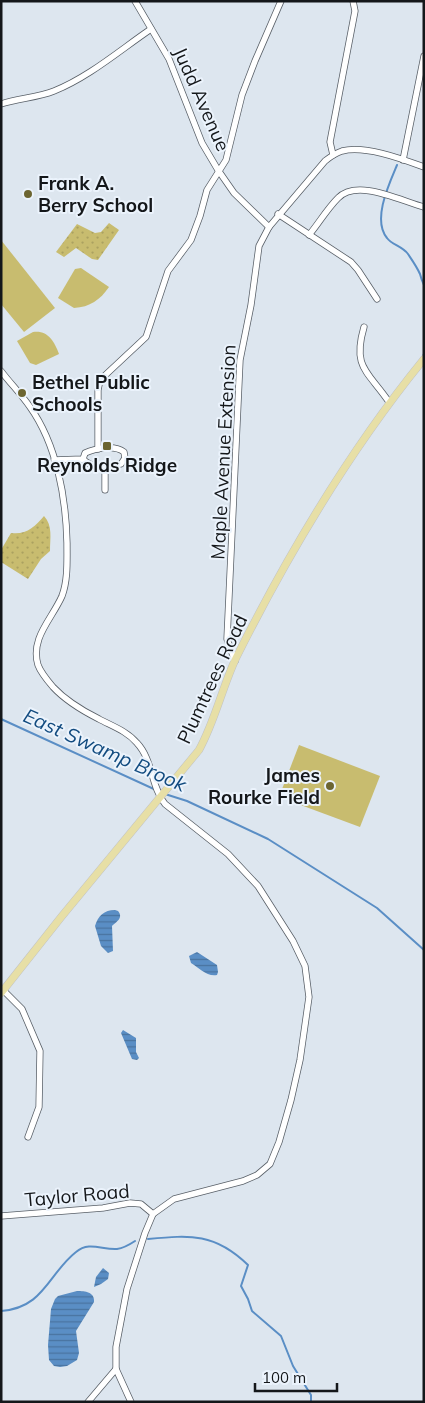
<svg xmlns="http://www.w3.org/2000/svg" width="425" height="1403" font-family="Mulish,sans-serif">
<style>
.park{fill:url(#park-dots)}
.pitch{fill:#c8bc6f}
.water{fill:url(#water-rules)}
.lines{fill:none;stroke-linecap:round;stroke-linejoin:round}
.stream{stroke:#5a8ec5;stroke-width:2}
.minor-casing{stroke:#585f67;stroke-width:7}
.major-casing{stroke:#c2c3c3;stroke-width:8}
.minor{stroke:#fff;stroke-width:5.5}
.major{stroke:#e7dfa6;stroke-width:7}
.poi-dot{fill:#6c6531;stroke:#ebf3fc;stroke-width:2}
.labels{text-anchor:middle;stroke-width:4;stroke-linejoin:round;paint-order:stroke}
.street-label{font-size:19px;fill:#14171a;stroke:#ebf3fc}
.poi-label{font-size:19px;font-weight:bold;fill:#14171a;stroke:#ebf3fc;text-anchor:start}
.water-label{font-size:20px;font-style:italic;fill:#124b7f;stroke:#ebf3fc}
</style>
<defs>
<pattern id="park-dots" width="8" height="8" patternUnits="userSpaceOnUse" patternTransform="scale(1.25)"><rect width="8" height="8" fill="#c8bc6f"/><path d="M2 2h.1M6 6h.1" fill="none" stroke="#aba160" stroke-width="1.8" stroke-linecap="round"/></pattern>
<pattern id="water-rules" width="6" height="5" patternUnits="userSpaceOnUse" patternTransform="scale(1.25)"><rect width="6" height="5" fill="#5a8ec5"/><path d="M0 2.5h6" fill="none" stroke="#49739f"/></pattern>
</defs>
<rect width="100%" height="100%" fill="#dde6ef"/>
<g class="park">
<path d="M109,223l10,7 -21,30 -6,-1 -16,-11 -12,9 -8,-5 21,-28 18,9 6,-1z"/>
<path d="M44,516c9,10 6,22 6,35l-9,8 -13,20 -27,-17v-12l10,-17c15,2 24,-6 33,-17z"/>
</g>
<g class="pitch">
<path d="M1,240l54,68 -31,24 -23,-28z"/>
<path d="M81,268l28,19c-9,13 -19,20 -35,21l-16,-10 17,-29z"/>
<path d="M33,332c15,-2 21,9 26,22l-23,11 -6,-2 -13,-22z"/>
<path d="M299,745l81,31 -20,51 -81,-30z"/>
</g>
<g class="water">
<path d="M115,910l3,1c6,7 -2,11 -6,15l1,25 -5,2 -7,-7 -6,-20c3,-10 9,-16 20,-16z"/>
<path d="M197,952l20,13 1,7 -1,3c-10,2 -18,-7 -26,-12l-2,-7z"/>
<path d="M123,1030l13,8v14l3,6 -2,2 -5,-1 -11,-26z"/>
<path d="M103,1268l6,5 -1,6 -7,5 -7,3 2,-10z"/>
<path d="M77,1291c8,0 18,1 17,11l-18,29 3,22 -2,7 -10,6 -7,1 -6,-1 -5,-6 -1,-15 3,-36 4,-10 3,-3z"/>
</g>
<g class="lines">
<g class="stream">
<path d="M397,165c-8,19 -25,55 -10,73 5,7 15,8 21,16 4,6 9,13 12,20 1,4 2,7 4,11"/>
<path d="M423,356l1,-2"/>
<path d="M1,719l155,71"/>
<path d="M165,794l22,7 81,38 109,69 47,42"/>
<path d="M148,1239c43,-4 67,-6 100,26l-7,21 7,13 4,12 29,25 12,30 18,29v7"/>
<path d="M1,1311c43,-3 47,-37 75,-59 13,-11 26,-2 41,-3 7,-1 12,-4 18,-8"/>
</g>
<g class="minor-casing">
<g id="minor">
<path d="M135,1l34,58 33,84 16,27 16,23 35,34"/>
<path d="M1,104c17,-6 36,-6 53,-13 35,-14 66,-41 97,-62"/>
<path d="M333,155l-3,-13 25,-131 -2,-10"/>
<path d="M403,160l21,-104"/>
<path d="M278,214l73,48 7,8 19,29"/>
<path d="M309,235c10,-12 18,-26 29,-37 19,-20 63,3 86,9"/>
<path d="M364,327c-12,41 4,44 25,75"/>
<path d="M1,371c9,12 20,23 29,36 27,38 36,91 37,136 0,18 1,37 -5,53 -10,23 -32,42 -24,69 3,8 9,15 15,22 13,14 28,23 46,32 13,7 28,12 38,24 16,17 14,44 28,61l63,50 30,32 35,55 12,25 4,31 -9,63 -9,40 -12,42 -9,22 -13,11 -14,6 -69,18 -21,15 -8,19 -18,56 -11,58v22l-28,33"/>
<path d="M98,449v-59l2,-10 46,-43 22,-66 23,-31 9,-24 7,-26 19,-30 16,-65 13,-34 26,-60"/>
<path d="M54,460l29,-1c9,10 26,9 38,5l4,-6 -1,-6c-9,-7 -28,-4 -39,1l-2,6"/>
<path d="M105,490v-24"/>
<path d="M235,661l-8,-22 13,-279 11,-55 8,-59 10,-19 56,-66c5,-4 11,-8 17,-10 23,-6 60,8 82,16"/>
<path d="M3,990l19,19 18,42 -1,56 -11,30"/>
<path d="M1,1216l102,-8 27,-5 11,1 12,10"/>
<path d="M116,1369l15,33"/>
</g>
</g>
<g class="major-casing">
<path id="major" d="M1,993l61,-77 137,-166c16,-29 23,-62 37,-92 53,-106 113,-207 188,-299"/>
</g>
<use href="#minor" class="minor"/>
<use href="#major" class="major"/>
</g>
<g class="poi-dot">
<circle cx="28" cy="194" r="5"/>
<circle cx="22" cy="393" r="5"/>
<rect x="102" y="441" width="10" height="10" rx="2.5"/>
<circle cx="330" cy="786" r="5"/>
</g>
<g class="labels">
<g class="street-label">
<text transform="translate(202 99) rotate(66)" y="7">Judd Avenue</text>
<text transform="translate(223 452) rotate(-87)" y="7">Maple Avenue Extension</text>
<text transform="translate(212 679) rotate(-65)" y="7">Plumtrees Road</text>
<text transform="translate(77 1195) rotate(-5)" y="7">Taylor Road</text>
</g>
<g class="poi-label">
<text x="38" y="190">Frank A.<tspan x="38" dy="22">Berry School</tspan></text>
<text x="32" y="389">Bethel Public<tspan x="32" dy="22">Schools</tspan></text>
<text x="107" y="472" text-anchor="middle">Reynolds Ridge</text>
<text x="320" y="782" text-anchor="end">James<tspan x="320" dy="22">Rourke Field</tspan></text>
</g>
<g class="water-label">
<text transform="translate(105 750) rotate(24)" y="7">East Swamp Brook</text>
</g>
</g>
<rect width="425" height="1403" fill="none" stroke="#14171a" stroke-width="5"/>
<path d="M255 1383v8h82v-8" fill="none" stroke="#14171a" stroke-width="2.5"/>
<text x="262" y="1383" font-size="15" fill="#14171a" stroke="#ebf3fc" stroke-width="4" paint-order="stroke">100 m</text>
</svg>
